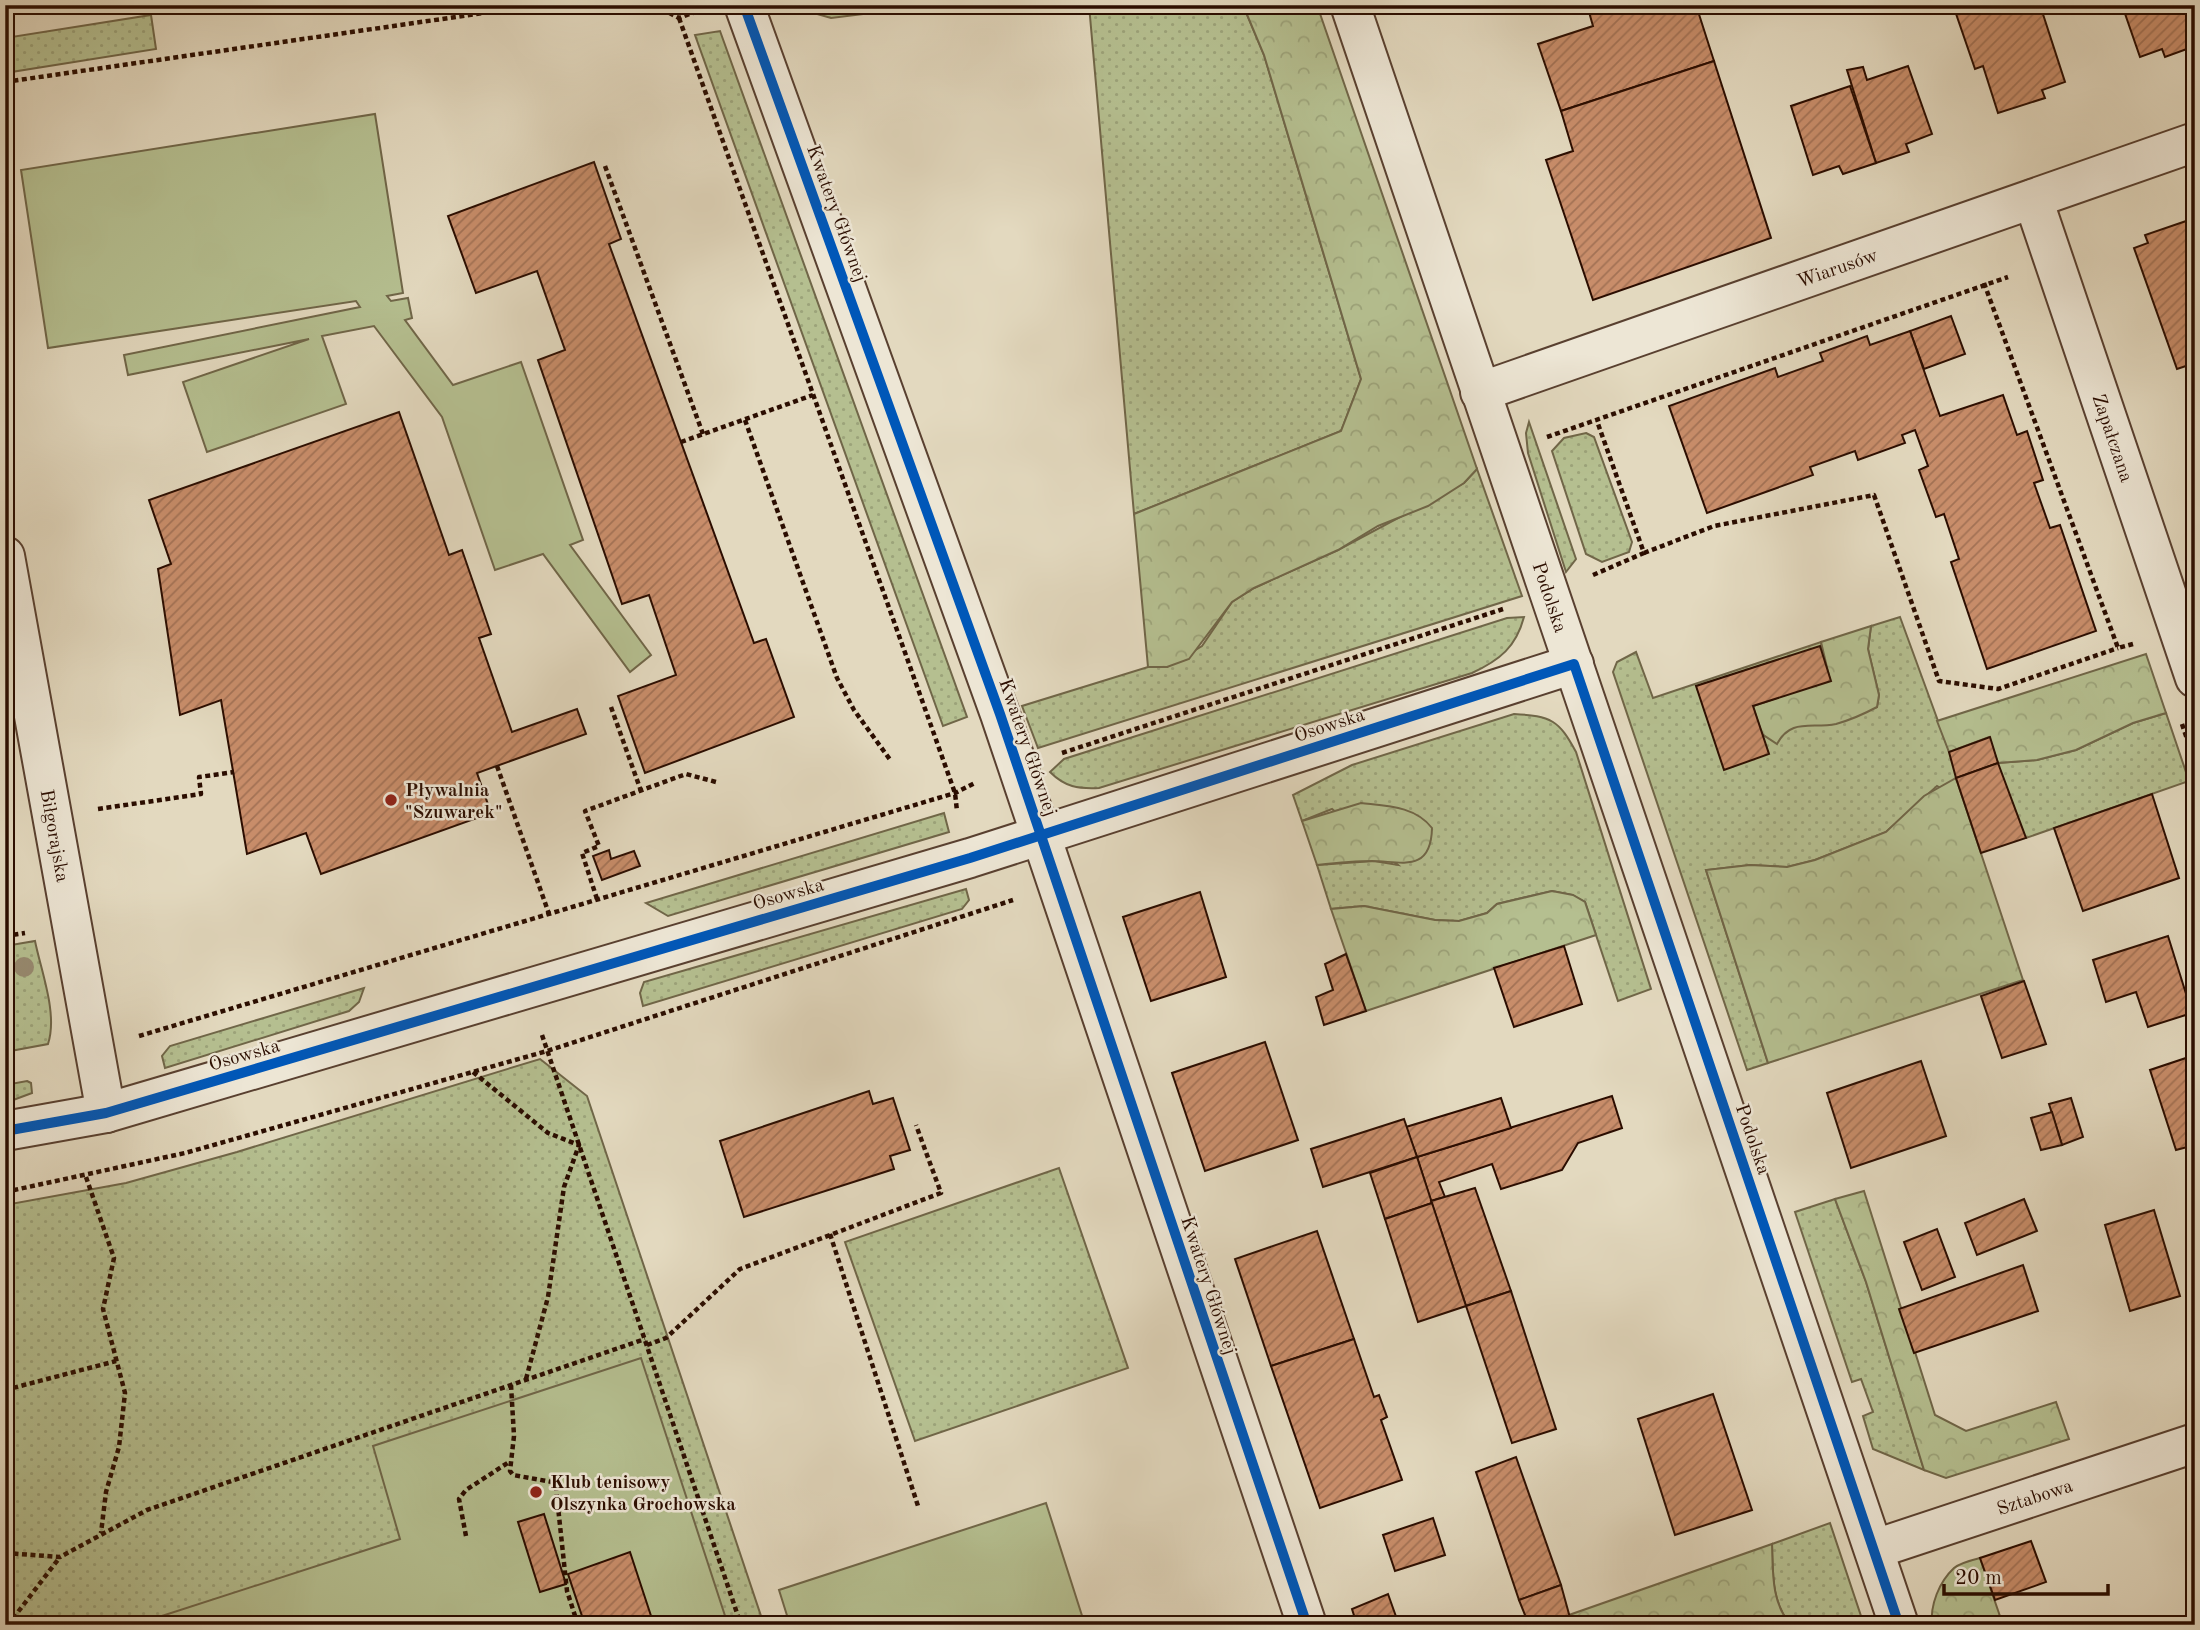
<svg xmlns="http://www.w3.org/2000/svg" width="2200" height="1630" font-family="'Old Standard TT',serif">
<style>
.green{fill:url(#green-dots);stroke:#706648;stroke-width:2}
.forest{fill:url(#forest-crowns);stroke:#706648;stroke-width:2}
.pitch{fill:#b5bf90;stroke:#706648;stroke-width:2}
.building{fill:url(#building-hatch);stroke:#2b0d00;stroke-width:2}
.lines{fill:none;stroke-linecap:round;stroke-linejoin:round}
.minor-casing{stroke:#594030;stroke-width:42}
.path{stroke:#2b0d00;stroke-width:4.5;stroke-dasharray:5 3.5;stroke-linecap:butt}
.minor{stroke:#ede6d5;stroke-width:38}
.cycleway-casing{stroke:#ede6d5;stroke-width:15}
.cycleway{stroke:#0057b8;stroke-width:10}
.tree{fill:#988b71}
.poi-dot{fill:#8f2418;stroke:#ede6d5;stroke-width:2.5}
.labels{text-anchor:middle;stroke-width:5;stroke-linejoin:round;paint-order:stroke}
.street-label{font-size:19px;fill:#2b0d00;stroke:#ede6d5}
.poi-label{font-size:19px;font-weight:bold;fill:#2b0d00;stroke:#ede6d5;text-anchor:start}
</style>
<defs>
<pattern id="green-dots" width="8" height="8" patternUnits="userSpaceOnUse" patternTransform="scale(1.75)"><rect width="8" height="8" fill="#b5bf90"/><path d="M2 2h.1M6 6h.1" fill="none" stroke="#9ca37a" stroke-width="1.8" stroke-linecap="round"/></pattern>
<pattern id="forest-crowns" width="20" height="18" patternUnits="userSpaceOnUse" patternTransform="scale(1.75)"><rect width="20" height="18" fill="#b5bf90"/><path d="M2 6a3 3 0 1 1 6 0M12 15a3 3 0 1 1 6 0" fill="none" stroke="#9ca37a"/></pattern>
<pattern id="building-hatch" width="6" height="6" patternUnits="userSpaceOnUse" patternTransform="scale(1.75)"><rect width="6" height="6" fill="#c88d6a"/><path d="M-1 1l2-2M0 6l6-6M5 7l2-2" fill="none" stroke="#a37255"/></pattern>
</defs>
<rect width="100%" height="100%" fill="#e3d9bf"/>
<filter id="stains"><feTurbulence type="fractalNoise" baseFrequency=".00286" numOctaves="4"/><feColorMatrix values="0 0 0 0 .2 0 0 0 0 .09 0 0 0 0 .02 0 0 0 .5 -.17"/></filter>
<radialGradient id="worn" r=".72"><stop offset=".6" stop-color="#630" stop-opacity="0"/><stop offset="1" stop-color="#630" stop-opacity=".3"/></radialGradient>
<g class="green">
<path d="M786,5h150l-105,13z"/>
<path d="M1089,5h154l21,50 97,324 -20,52 -207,83z"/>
<path d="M151,15l5,34 -151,24v-35z"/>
<path d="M720,31l247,686 -24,9 -248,-691z"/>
<path d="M1529,422l47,137 -10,13 -38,-119 -2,-20z"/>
<path d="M1586,433l8,4 38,105 -3,10 -27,10 -16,-8 -34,-103 12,-13z"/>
<path d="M1477,469l45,127 -484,152 -16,-42 126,-39h19l35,-21 30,-44 22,-14 84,-38 126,-67z"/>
<path d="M1524,617c-8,30 -24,43 -52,56l-373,115c-21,1 -34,-1 -49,-16l14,-13 443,-141z"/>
<path d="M1900,617l49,134 41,-14 8,26 39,-3 39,-10 57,-27 33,-10 23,68 -163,57 -89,-52 -51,46 -71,28 -28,7 -37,-2 -44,5 62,193 -21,7 -134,-398 4,-10 19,-10 17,46 168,-56 10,39 -69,53 10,6 24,-15 38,-1 43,-17 2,-12 -11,-46 3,-23z"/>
<path d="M1514,714c37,2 45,6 62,38l75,237 -33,12 -33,-99 -13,-7 -20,-4 -55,13 -10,9 -28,8 -24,-1 -71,-14 -33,3 -14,-44 57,-4 24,4 -66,-56 -30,12 -9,-26 59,-30z"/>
<path d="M944,813l5,19 -281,84 -22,-13z"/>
<path d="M966,889l3,11 -7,9 -319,97 -3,-13 4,-11z"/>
<path d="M35,941c6,30 23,73 13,103l-43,8v-106z"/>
<path d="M364,988l-5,14 -10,9 -184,57 -3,-12 8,-10z"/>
<path d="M540,1059l47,37 177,529h-759v-420l121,-22 111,-31z"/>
<path d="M27,1081l4,2 1,10 -27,10v-18z"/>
<path d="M1059,1168l69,200 -213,73 -70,-199z"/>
<path d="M1835,1199l31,83 58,188 -51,-21 -10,-33 10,-4 -12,-33 -9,3 -57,-170z"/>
<path d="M1830,1523l34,102h-73c-20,-22 -18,-53 -19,-81z"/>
</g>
<g class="forest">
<path d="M1243,5h74l160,464 -13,14 -36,23 -50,20 -40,24 -84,38 -22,14 -43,57 -22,8h-19l-14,-153 207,-83 20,-52 -97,-324z"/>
<path d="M1871,626l-3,23 11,46 -2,12c-13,7 -27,13 -41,17 -25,5 -45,-6 -59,20l-15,-10 -9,-28 77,-26 -9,-38z"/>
<path d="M2146,654l20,59 -33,10 -57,27 -39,10 -39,3 -9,-26 -40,15 -12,-31z"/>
<path d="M1956,778l67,202 -255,83 -62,-193 44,-5 37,2 28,-7 71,-28 38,-36z"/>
<path d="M1361,803c26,3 54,3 71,25 -1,46 -32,33 -60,33 -18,0 -37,2 -55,4l-15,-44z"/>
<path d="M1552,891l21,4 12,7 11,33 -230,76 -35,-102 33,-3 71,14 24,1 28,-8 10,-9z"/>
<path d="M1864,1191l71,224 31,16 90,-29 13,37 -123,39 -22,-8 -58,-188 -31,-83z"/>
<path d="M1772,1544c1,28 -1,59 19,81h-219l-3,-10z"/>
<path d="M1980,1558l23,67h-71c-2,-20 7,-43 22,-57 6,-5 18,-8 26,-10z"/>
</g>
<g class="pitch">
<path d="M375,114l28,179 -16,3 4,5 17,-3 4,20 -7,2 48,65 68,-23 62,178 -13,5 81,110 -21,17 -87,-118 -48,16 -53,-153 -68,-91 -52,10 24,68 -139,48 -24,-70 126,-43 -181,36 -4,-20 236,-48 -4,-6 -308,47 -27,-178z"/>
<path d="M641,1358l87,267h-594l266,-86 -27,-93z"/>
<path d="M1046,1503l39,122h-295l-11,-35z"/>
</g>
<g class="building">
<path d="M1587,5h109l18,56 -153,50 -23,-67 55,-18z"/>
<path d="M1953,5h87l25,77 -23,8 3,8 -47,15 -15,-47 -8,3z"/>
<path d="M2122,5h73v41l-30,11 -3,-8 -22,8z"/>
<path d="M1714,61l57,177 -178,62 -47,-140 27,-9 -12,-40z"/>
<path d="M1908,66l24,68 -26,10 3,8 -33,11 -29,-93 16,-3 4,13z"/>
<path d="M1850,86l26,77 -33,11 -4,-8 -26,9 -22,-69z"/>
<path d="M594,162l27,77 -12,5 145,399 12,-4 28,78 -149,56 -27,-77 58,-21 -27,-80 -27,9 -84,-244 27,-10 -28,-79 -61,22 -28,-77z"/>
<path d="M2195,218v145l-18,6 -43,-121 14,-5 -3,-8z"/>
<path d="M1951,316l14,38 -41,15 -14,-38z"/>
<path d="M1910,331l30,85 63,-21 14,40 10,-4 16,49 -9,3 16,45 10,-3 36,106 -109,38 -36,-107 8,-3 -15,-45 -8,3 -17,-47 9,-4 -13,-36 -13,5 3,8 -47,17 -3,-9 -45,16 3,8 -106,38 -38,-107 106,-38 3,9 45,-16 -3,-8 47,-17 3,9z"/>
<path d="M399,412l50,143 13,-5 29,84 -12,4 33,94 65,-23 9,25 -109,39 14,40 -170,61 -15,-41 -59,21 -26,-154 -41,15 -22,-146 13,-5 -22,-64z"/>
<path d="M1820,646l11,35 -78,25 16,48 -45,16 -28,-84z"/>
<path d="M1990,737l8,26 -42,15 -7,-26z"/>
<path d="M1998,763l28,75 -45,15 -25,-75z"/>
<path d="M2152,794l27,84 -96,33 -29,-83z"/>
<path d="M609,850l2,9 23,-8 6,15 -38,14 -9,-24z"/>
<path d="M1200,892l26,85 -75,24 -28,-84z"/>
<path d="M2168,936l24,77 -44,14 -12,-35 -30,10 -13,-42z"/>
<path d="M1564,946l18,58 -68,23 -20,-59z"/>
<path d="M1346,954l20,57 -42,14 -8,-28 17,-7 -8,-26z"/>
<path d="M2024,981l22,63 -44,14 -21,-62z"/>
<path d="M1265,1042l33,98 -93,31 -33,-98z"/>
<path d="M2195,1055v90l-19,5 -26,-80z"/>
<path d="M1921,1061l25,75 -95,32 -24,-75z"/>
<path d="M869,1091l4,13 20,-6 17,52 -20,6 4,13 -150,48 -24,-76z"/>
<path d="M1612,1096l10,32 -44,15 -16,27 -61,19 -9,-25 -53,18 6,15 -14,4 -14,-44z"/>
<path d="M1501,1098l10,30 -94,29 -11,-30z"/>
<path d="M2071,1098l12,39 -21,8 -13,-41z"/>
<path d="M2052,1112l10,33 -21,5 -10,-32z"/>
<path d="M1404,1119l13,38 -94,30 -12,-38z"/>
<path d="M1417,1157l15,46 -47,16 -15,-46z"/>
<path d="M1475,1188l36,103 -45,15 -35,-105z"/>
<path d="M2024,1199l13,32 -60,24 -12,-32z"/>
<path d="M1432,1203l34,103 -48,16 -33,-103z"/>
<path d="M2154,1210l26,86 -50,15 -25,-86z"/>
<path d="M1937,1229l18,48 -33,13 -18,-48z"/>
<path d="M1317,1231l37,108 -83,27 -36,-107z"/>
<path d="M2023,1265l15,46 -124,42 -15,-44z"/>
<path d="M1511,1291l45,138 -44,14 -46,-137z"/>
<path d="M1354,1339l20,58 5,-2 8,22 -6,3 21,60 -82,28 -49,-142z"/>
<path d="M1713,1394l39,116 -77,25 -37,-116z"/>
<path d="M1516,1457l45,128 -42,15 -43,-128z"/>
<path d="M544,1514l22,70 -26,8 -22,-70z"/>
<path d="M1433,1518l12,37 -50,16 -12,-36z"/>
<path d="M2031,1541l15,41 -51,18 -15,-42z"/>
<path d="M630,1552l24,73h-69l-17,-51z"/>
<path d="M1561,1585l11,40h-43l-10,-25z"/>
<path d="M1388,1594l11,31h-42l-5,-16z"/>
</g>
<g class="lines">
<g class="minor-casing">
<g id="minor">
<path d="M744,5l256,709 307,911"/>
<path id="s1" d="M1350,5l549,1620"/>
<path id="s2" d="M2033,199l162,479"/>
<path id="s3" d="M1480,392l715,-250"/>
<path id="s4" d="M5,556l101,557"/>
<path d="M5,1131l101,-18 864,-255 604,-194"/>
<path id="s5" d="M1875,1549l320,-106"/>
</g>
</g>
<g class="path">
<path d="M654,5l25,13 19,-7"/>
<path d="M679,18l276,775 2,18"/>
<path d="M5,82l534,-77"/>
<path d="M605,166l98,268"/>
<path d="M1984,283l134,365 15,-4"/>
<path d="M745,420l92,258 17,32 37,51"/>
<path d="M1547,437l461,-160"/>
<path d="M681,442l132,-47"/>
<path d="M1644,553l70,-27 160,-31 65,186 59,8 120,-41"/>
<path d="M1593,575l51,-22 -47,-132"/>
<path d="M611,707l30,84"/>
<path d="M2182,724l13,39"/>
<path d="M1062,753l441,-144"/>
<path d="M497,766l52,148"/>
<path d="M98,809l103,-15 -2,-17 35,-5"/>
<path d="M597,899l-15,-46 17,-7 -14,-35 101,-37 30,8"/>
<path d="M5,936l20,-3"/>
<path d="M542,1035l199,590"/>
<path d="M139,1036l816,-243 20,-10"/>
<path d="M473,1072l75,61 31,12 -15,42 -16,110 -22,82"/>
<path d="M86,1177l28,81 -11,51 22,84 -6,54 -13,45 -5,41"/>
<path d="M5,1192l180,-39 362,-102 466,-151"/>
<path d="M830,1234l88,272"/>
<path d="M647,1345l19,-7 74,-69 201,-76 -25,-68"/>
<path d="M511,1385l3,51 -4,35 3,4 39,7 4,6 11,103 11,34"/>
<path d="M5,1390l111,-29"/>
<path d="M466,1536l-7,-37 7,-9 43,-28"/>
<path d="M5,1553l55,4 87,-47 498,-171"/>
<path d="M8,1625l52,-68"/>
</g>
<use href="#minor" class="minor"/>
<g class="cycleway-casing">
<g id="cycleway">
<path d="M744,5l256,709 307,911"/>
<path d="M5,1131l101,-18 864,-255 604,-194 325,961"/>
</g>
</g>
<use href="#cycleway" class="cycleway"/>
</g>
<circle class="tree" cx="24" cy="967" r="10"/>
<g class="poi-dot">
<circle cx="391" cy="800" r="7"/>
<circle cx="536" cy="1492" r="7"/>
</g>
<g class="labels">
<g class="street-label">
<text transform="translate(838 213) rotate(70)" y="7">Kwatery Głównej</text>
<text dy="7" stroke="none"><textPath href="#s3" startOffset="378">Wiarusów</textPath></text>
<text dy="7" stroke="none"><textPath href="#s2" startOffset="252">Zapałczana</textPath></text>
<text dy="7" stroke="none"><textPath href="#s1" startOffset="625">Podolska</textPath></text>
<text transform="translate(1329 724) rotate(-18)" y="7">Osowska</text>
<text transform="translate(1029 747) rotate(71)" y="7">Kwatery Głównej</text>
<text dy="7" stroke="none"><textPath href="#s4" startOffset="284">Biłgorajska</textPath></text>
<text transform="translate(788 893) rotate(-16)" y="7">Osowska</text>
<text transform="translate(244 1054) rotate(-16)" y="7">Osowska</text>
<text transform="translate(1754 1139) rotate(71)" y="7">Podolska</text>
<text transform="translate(1210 1285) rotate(72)" y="7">Kwatery Głównej</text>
<text dy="7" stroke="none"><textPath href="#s5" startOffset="168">Sztabowa</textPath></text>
</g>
<g class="poi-label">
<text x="405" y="796">Pływalnia<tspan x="405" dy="22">"Szuwarek"</tspan></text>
<text x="550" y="1488">Klub tenisowy<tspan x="550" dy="22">Olszynka Grochowska</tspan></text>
</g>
</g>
<rect width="2200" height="1630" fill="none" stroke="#e3d9bf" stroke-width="28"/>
<rect x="7" y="7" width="2186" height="1616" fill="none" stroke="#2b0d00" stroke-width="3.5"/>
<rect x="14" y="14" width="2172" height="1602" fill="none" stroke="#2b0d00" stroke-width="2"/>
<path d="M1944 1584v10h164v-10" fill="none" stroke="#2b0d00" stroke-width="3.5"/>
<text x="1955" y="1584" font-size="21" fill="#2b0d00" stroke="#ede6d5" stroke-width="5" paint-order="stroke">20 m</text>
<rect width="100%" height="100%" filter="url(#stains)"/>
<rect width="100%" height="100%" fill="url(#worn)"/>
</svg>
